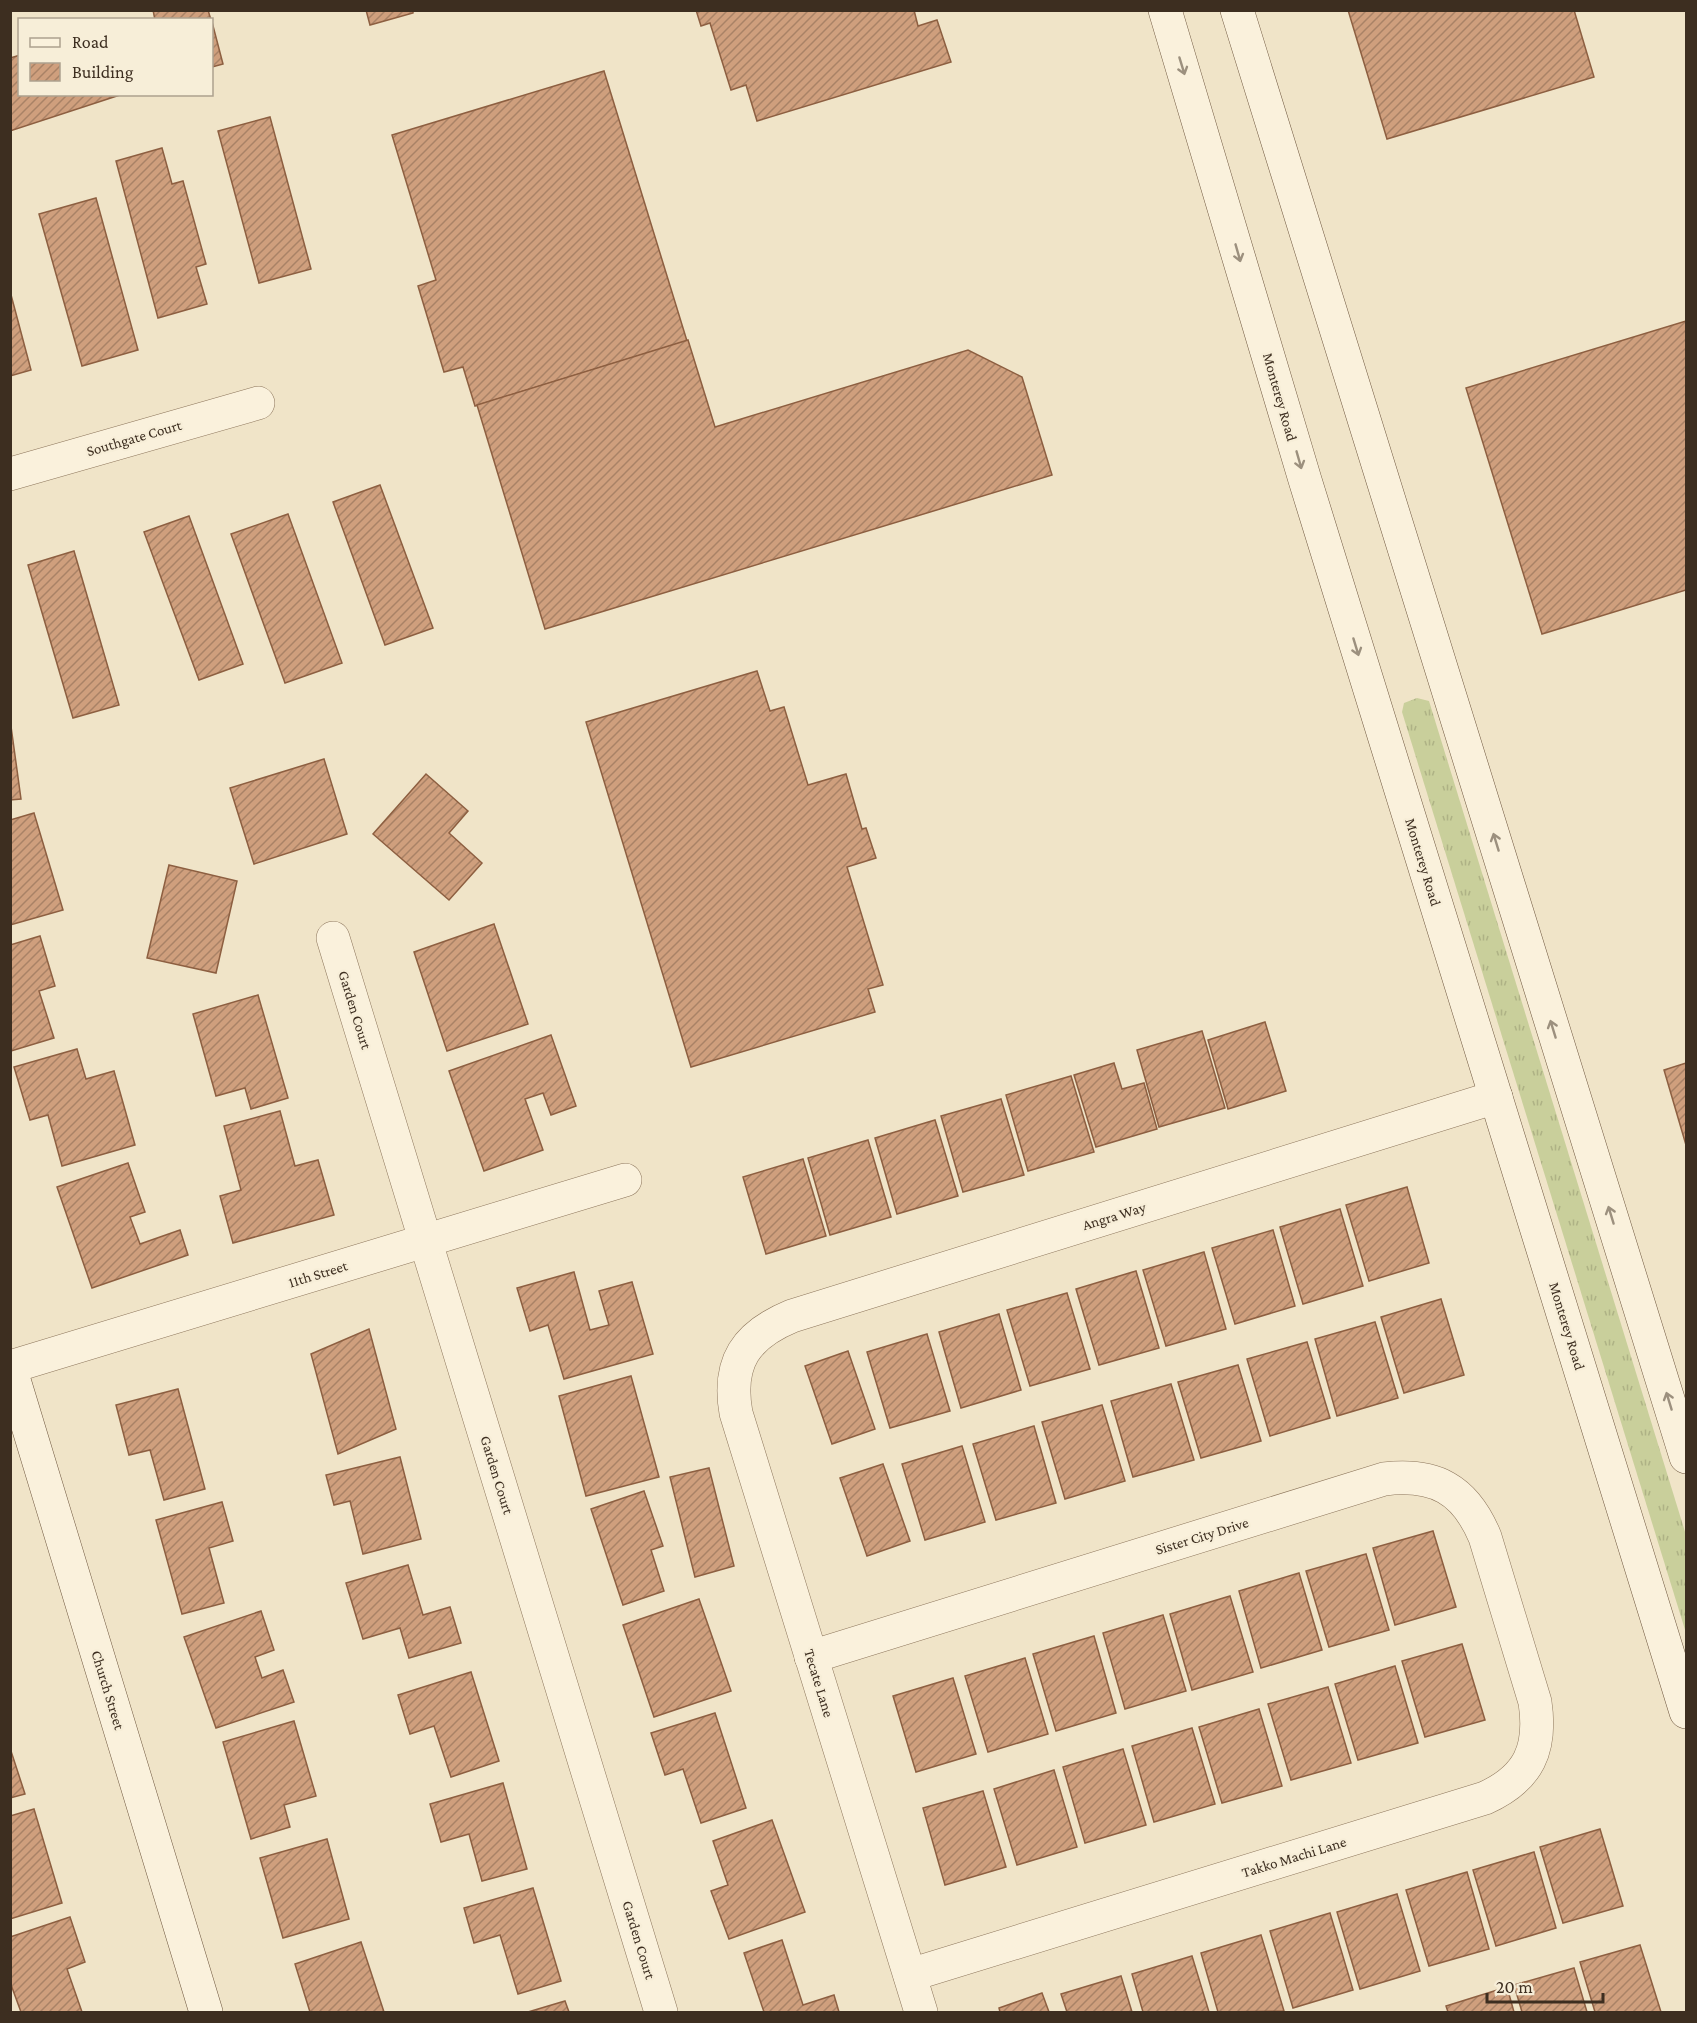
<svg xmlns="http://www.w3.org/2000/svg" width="1697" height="2023" font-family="'Crimson Pro',serif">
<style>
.grass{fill:url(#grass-tufts)}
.building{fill:url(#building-hatch);stroke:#8d5f41;stroke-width:1.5}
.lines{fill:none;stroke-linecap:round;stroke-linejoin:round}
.street-casing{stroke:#8d765c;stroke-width:34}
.secondary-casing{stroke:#6f573f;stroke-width:34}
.street{stroke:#faf1dc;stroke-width:33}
.secondary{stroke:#faf1dc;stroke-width:33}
.oneway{stroke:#9c907e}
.labels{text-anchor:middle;stroke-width:4.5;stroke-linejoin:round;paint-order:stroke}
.street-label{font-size:15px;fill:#3d2e20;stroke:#f7eed8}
</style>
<defs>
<pattern id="grass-tufts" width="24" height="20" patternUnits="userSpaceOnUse" patternTransform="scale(1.5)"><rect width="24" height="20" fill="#c9cf9b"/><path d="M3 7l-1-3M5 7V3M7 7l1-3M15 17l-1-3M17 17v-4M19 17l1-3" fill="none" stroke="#aeb285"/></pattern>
<pattern id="building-hatch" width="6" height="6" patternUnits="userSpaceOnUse" patternTransform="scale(1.5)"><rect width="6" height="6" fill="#cf9f7d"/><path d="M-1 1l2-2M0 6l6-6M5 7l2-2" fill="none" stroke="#a98266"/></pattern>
</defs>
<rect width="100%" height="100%" fill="#f0e4c8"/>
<path class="grass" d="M1417,698l12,3 257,834v98l-284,-921 2,-9z"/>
<g class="building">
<path d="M153,10h55l3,10h-56z"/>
<path d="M366,10h47v3l-43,12z"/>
<path d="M696,10h218l4,16 19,-6 14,42 -194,59 -11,-36 -15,5 -21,-67 -9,3z"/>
<path d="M1348,10h226l20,67 -207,62z"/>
<path d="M212,22l11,42 -11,3z"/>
<path d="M20,55v39h103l-113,37v-73z"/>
<path d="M604,71l83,270 -212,65 -12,-39 -19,5 -26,-86 18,-6 -44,-145z"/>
<path d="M270,117l41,152 -52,14 -41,-152z"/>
<path d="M162,148l10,36 11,-3 23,83 -10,3 11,37 -49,14 -42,-157z"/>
<path d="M96,198l42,152 -56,16 -43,-152z"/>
<path d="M10,291l21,79 -21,6z"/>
<path d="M1686,321v269l-144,44 -76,-246z"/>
<path d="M688,340l27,87 253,-77 54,27 30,98 -507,154 -68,-224z"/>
<path d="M380,485l53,143 -48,17 -52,-143z"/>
<path d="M288,514l54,149 -57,20 -54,-149z"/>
<path d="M189,516l54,148 -44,16 -55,-148z"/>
<path d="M74,551l45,154 -46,13 -45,-153z"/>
<path d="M757,671l13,40 14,-4 24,78 38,-11 16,55 4,-1 10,30 -29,9 36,118 -15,4 7,23 -184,55 -105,-345z"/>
<path d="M10,719l11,80 -11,1z"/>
<path d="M324,759l23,75 -93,30 -24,-76z"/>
<path d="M426,774l42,37 -19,22 33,30 -33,37 -76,-66z"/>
<path d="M34,813l29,97 -53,15v-105z"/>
<path d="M169,865l68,16 -21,92 -69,-15z"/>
<path d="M494,924l34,100 -81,27 -33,-99z"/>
<path d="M40,936l15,50 -16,5 15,47 -43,13 -1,-106z"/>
<path d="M258,995l30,103 -37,11 -6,-21 -29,8 -23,-82z"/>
<path d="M1265,1022l21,69 -58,18 -20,-69z"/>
<path d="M1202,1031l23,77 -66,19 -22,-77z"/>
<path d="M551,1035l25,71 -25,9 -8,-22 -18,6 18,51 -59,21 -35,-100z"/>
<path d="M77,1049l9,30 28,-8 21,74 -73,21 -14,-51 -18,5 -16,-53z"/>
<path d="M1114,1063l8,26 22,-6 13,46 -61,18 -22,-72z"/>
<path d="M1686,1063v82l-22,-75z"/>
<path d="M1071,1076l23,76 -66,19 -22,-76z"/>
<path d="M1001,1099l23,76 -61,17 -22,-76z"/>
<path d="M280,1111l15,55 23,-6 16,55 -101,28 -13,-47 21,-6 -17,-64z"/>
<path d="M935,1120l23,76 -61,18 -22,-76z"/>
<path d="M868,1140l23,77 -61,18 -22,-77z"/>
<path d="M803,1159l23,77 -60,18 -23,-77z"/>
<path d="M128,1163l17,49 -15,5 10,27 40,-14 8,25 -96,33 -35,-101z"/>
<path d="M1407,1187l22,76 -60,18 -23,-76z"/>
<path d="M1340,1209l23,77 -60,18 -23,-77z"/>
<path d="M1273,1230l22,76 -60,18 -23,-76z"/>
<path d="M1204,1252l22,77 -60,17 -23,-76z"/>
<path d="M1136,1271l23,77 -60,17 -23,-76z"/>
<path d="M574,1272l16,58 19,-5 -10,-34 33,-9 21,72 -89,25 -16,-54 -18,6 -13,-43z"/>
<path d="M1067,1293l23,76 -60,17 -23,-76z"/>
<path d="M1441,1299l23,76 -60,18 -23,-76z"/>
<path d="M999,1314l22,76 -60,18 -22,-76z"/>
<path d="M1375,1322l23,76 -61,18 -22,-77z"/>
<path d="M369,1329l27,100 -58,25 -27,-100z"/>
<path d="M927,1334l23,77 -60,17 -23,-76z"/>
<path d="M1307,1342l23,76 -60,18 -23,-77z"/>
<path d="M848,1351l27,78 -43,15 -27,-78z"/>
<path d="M1238,1365l23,76 -60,17 -23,-76z"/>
<path d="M631,1376l28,101 -73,19 -27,-100z"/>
<path d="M1171,1384l23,76 -61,17 -22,-76z"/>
<path d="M178,1389l27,100 -41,11 -14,-50 -21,5 -13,-50z"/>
<path d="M1102,1405l23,76 -60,18 -23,-77z"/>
<path d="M1034,1426l22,77 -60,17 -23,-76z"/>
<path d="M962,1446l23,76 -60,18 -23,-76z"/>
<path d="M400,1457l21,82 -58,15 -13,-53 -16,4 -8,-30z"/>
<path d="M883,1464l27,77 -43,15 -27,-78z"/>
<path d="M709,1468l25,98 -39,11 -25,-100z"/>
<path d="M644,1491l19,55 -12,4 13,41 -41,14 -32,-96z"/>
<path d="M222,1502l11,39 -24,7 15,55 -42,11 -26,-94z"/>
<path d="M1433,1531l23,76 -61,18 -22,-77z"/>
<path d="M1366,1554l23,76 -60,17 -23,-76z"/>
<path d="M408,1565l15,50 27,-8 11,36 -52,15 -9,-30 -37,11 -17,-56z"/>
<path d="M1299,1573l23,77 -61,18 -22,-77z"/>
<path d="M1230,1596l23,76 -61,18 -22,-76z"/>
<path d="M699,1599l32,92 -77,26 -31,-92z"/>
<path d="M261,1611l13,39 -19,7 7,21 21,-8 11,32 -78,26 -32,-91z"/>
<path d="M1163,1615l23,76 -61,18 -22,-76z"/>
<path d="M1094,1636l22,77 -60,18 -23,-77z"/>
<path d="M1462,1644l23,76 -60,17 -23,-76z"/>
<path d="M1025,1658l23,76 -60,18 -23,-76z"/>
<path d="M1395,1666l23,77 -60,17 -23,-76z"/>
<path d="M471,1672l28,89 -48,16 -17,-51 -24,8 -12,-39z"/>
<path d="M953,1678l23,76 -60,18 -23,-76z"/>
<path d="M1328,1687l23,76 -60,17 -23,-76z"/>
<path d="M1259,1709l23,77 -60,17 -23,-76z"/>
<path d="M715,1713l31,95 -45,15 -18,-54 -18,6 -14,-42z"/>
<path d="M294,1721l22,75 -32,9 6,22 -39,12 -28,-97z"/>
<path d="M1192,1728l23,76 -61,18 -22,-76z"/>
<path d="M10,1748l15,46 -15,4z"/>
<path d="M1123,1749l23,76 -61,18 -22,-76z"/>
<path d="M1054,1770l23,77 -60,18 -23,-76z"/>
<path d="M503,1783l24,86 -45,12 -13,-47 -28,8 -11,-38z"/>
<path d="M983,1791l23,76 -61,18 -22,-77z"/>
<path d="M34,1809l28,94 -52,16v-103z"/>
<path d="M772,1820l33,92 -76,27 -18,-48 17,-6 -15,-44z"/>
<path d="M1600,1829l23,77 -60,17 -23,-76z"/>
<path d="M327,1839l22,80 -66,19 -23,-80z"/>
<path d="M1534,1852l22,76 -60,18 -23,-76z"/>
<path d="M1467,1872l22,77 -60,17 -23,-76z"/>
<path d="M533,1888l28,93 -43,13 -18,-59 -26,8 -10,-35z"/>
<path d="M1397,1894l23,77 -60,18 -23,-77z"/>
<path d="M1330,1913l23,77 -60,18 -23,-77z"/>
<path d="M70,1917l15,45 -18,7 15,43h-61l-11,-30v-45z"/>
<path d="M1261,1935l23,76 -66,1 -17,-59z"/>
<path d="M782,1940l21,65 31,-10 5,17h-75l-20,-59z"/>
<path d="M361,1942l23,70h-74l-15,-48z"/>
<path d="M1640,1945l21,67h-66l-15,-50z"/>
<path d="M1192,1956l17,56h-66l-11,-38z"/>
<path d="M1574,1968l13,44h-65l-8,-27z"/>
<path d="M1121,1976l11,36h-65l-6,-18z"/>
<path d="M1507,1987l7,25h-66l-2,-6z"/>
<path d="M1042,1993l7,19h-49l-1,-4z"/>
<path d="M565,2001l4,11h-41z"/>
</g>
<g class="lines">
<g class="street-casing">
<g id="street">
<path d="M10,474l248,-71"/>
<path d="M333,938l328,1074"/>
<path d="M10,1367l615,-187"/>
<path d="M811,1657l573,-178c51,-6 81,10 101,58l50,165c7,47 -6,76 -50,96l-575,177"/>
<path d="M921,2012l-185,-599c-9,-51 10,-78 56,-97l704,-219"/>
</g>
</g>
<g class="secondary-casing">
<g id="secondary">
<path d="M1165,10l140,470 381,1232"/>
<path d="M1237,10l449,1447"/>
<path d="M10,1367l196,645"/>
</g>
</g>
<use href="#street" class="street"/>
<use href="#secondary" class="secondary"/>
</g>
<defs><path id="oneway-shaft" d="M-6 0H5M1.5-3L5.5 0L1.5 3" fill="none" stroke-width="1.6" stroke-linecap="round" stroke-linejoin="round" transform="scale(1.5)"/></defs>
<g class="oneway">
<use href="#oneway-shaft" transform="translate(1182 66) rotate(73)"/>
<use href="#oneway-shaft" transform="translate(1238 253) rotate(74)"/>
<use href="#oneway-shaft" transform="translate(1299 460) rotate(74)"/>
<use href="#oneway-shaft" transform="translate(1356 647) rotate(73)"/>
<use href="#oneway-shaft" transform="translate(1496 842) rotate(-107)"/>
<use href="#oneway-shaft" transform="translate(1553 1029) rotate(-107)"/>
<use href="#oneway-shaft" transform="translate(1611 1215) rotate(-107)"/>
<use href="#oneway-shaft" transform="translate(1669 1401) rotate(-107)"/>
</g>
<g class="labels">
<g class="street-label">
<text transform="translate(1280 397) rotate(74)" y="5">Monterey Road</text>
<text transform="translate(134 438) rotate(-16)" y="5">Southgate Court</text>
<text transform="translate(1423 862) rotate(73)" y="5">Monterey Road</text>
<text transform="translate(355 1010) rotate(73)" y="5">Garden Court</text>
<text transform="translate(1114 1216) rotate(-17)" y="5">Angra Way</text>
<text transform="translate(318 1274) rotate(-17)" y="5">11th Street</text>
<text transform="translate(1567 1326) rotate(73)" y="5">Monterey Road</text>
<text transform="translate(497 1475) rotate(73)" y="5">Garden Court</text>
<text transform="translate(1202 1536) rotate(-17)" y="5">Sister City Drive</text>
<text transform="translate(819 1683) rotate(73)" y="5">Tecate Lane</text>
<text transform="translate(108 1690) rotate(73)" y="5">Church Street</text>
<text transform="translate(1294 1857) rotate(-17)" y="5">Takko Machi Lane</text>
<text transform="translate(639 1940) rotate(73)" y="5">Garden Court</text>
</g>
</g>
<rect width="1697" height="2023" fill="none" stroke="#3d2e20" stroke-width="24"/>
<rect x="18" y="18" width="195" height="78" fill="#f7eed8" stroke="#ada18e" stroke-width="1.5"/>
<rect x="30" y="38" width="30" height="9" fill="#faf1dc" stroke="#ada18e" stroke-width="1.5"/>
<text x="72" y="48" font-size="18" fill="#3d2e20">Road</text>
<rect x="30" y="63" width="30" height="18" fill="url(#building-hatch)" stroke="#ada18e" stroke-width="1.5"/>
<text x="72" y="78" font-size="18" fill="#3d2e20">Building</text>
<path d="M1487 1993v9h116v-9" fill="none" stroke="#3d2e20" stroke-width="3"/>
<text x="1496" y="1993" font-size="18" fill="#3d2e20" stroke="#f7eed8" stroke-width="4.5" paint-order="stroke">20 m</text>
</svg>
